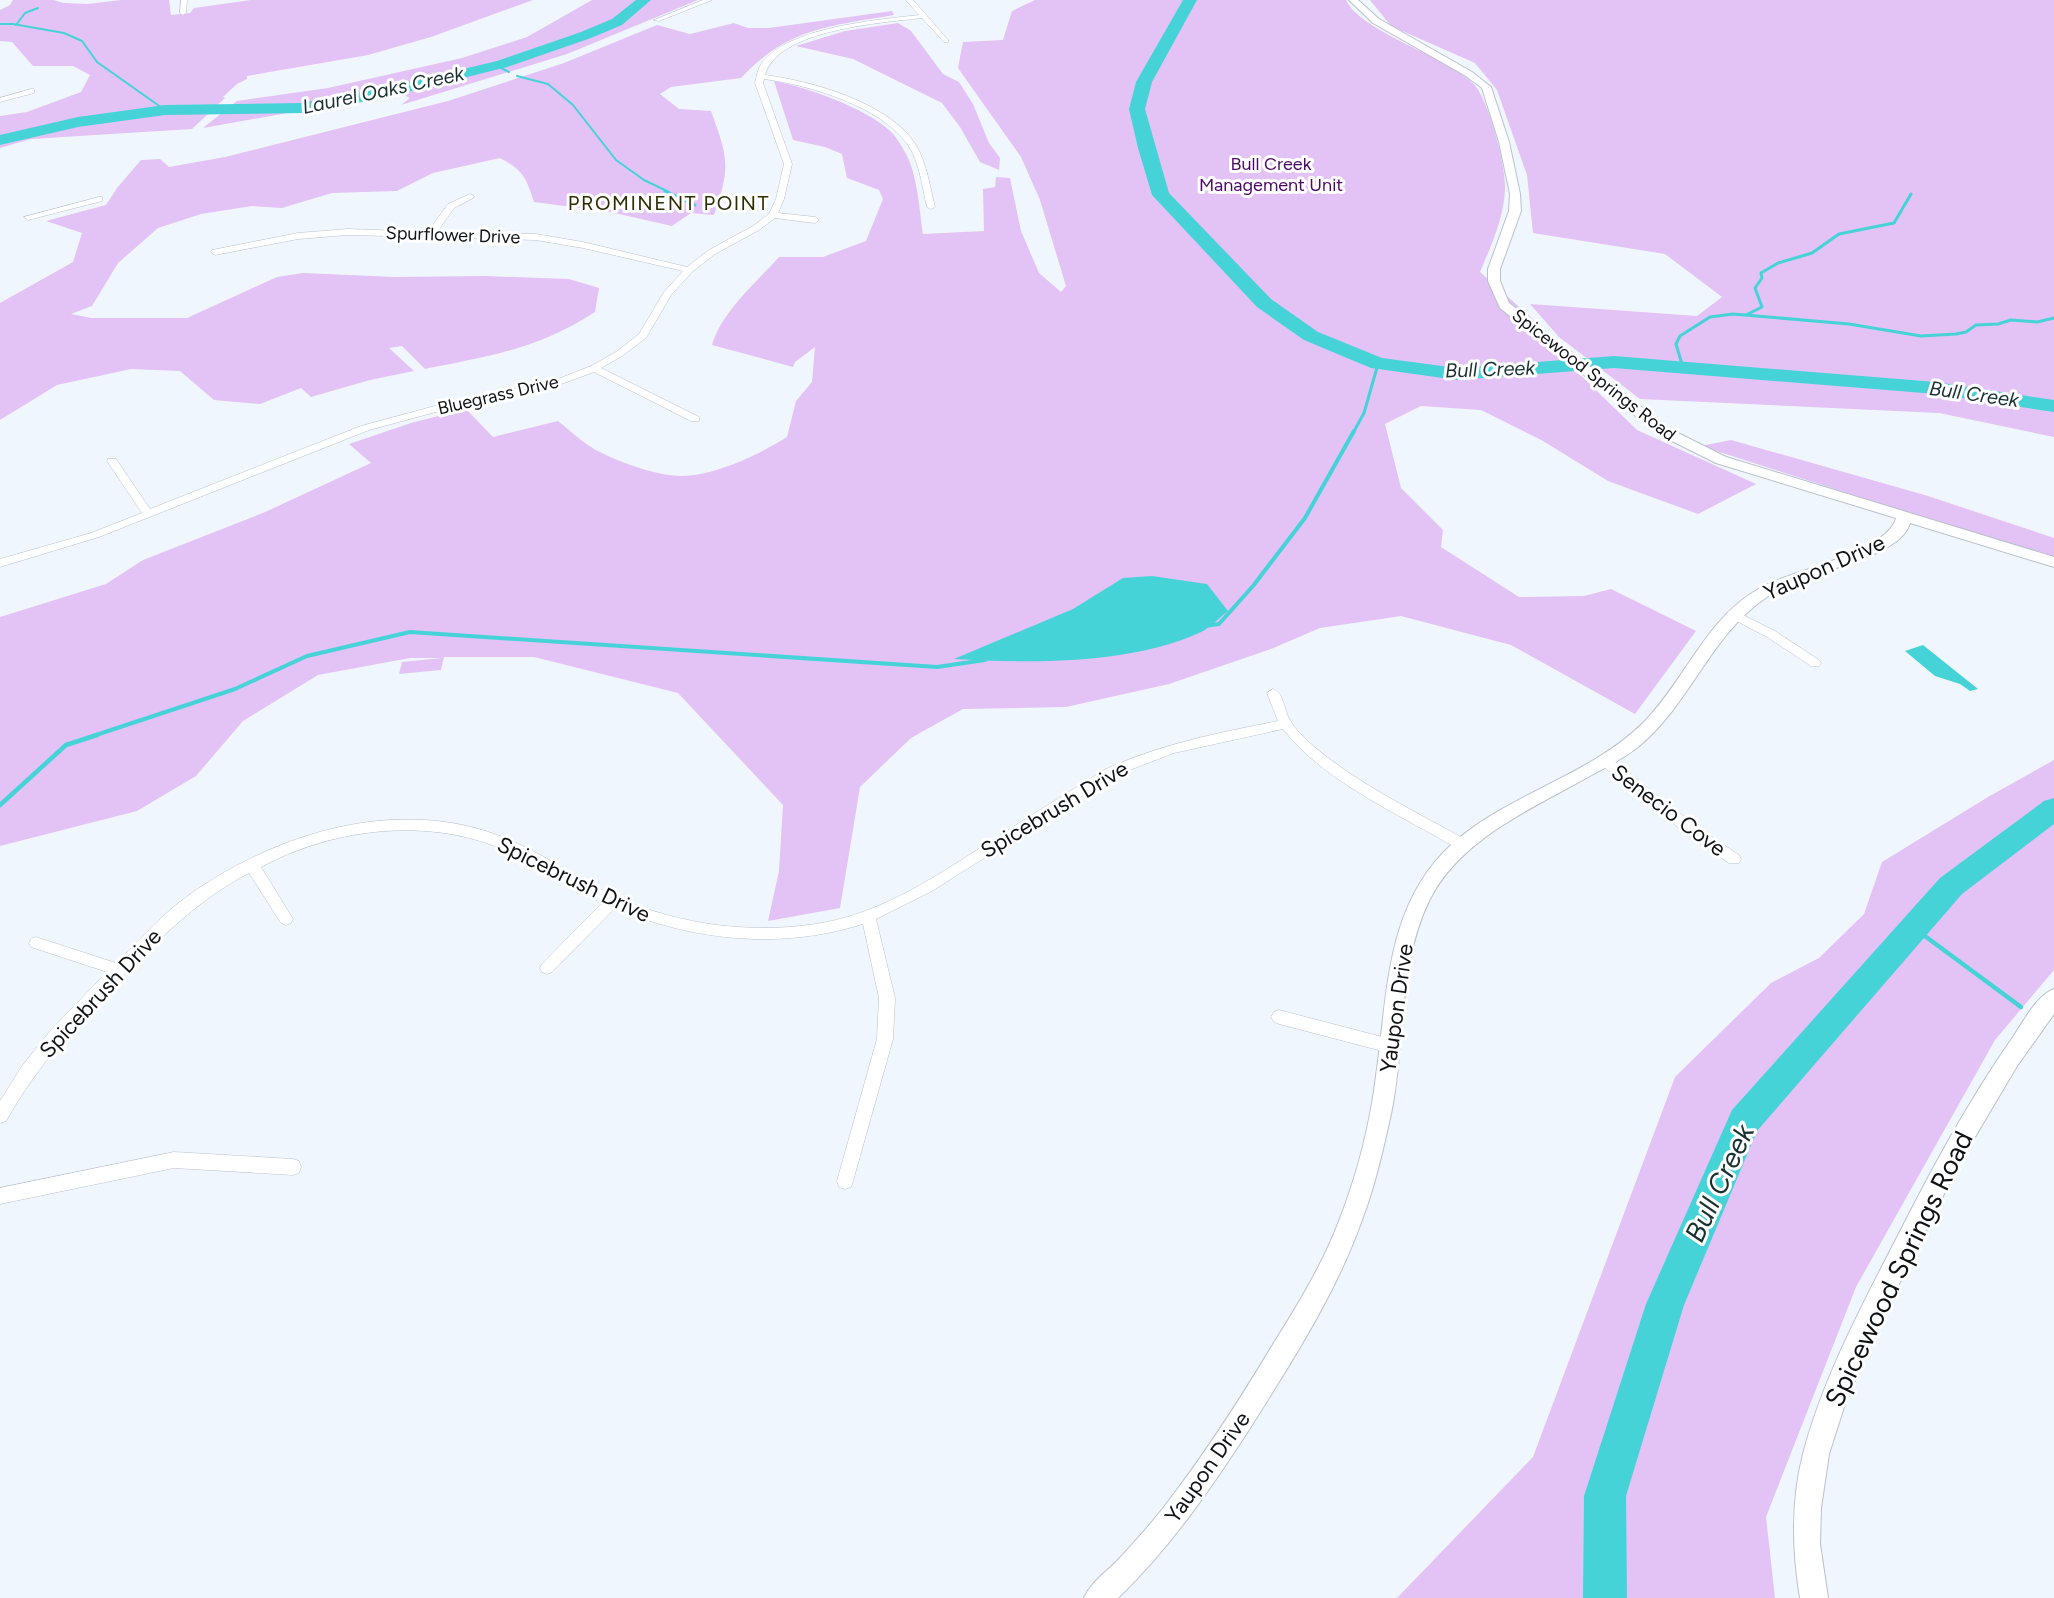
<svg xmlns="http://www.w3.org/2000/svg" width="2054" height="1598" font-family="Figtree,sans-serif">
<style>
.green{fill:#e3c2f6}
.water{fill:#46d3d8}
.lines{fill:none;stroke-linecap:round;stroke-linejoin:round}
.stream-far3{stroke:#46d3d8;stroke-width:2}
.stream-far2{stroke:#46d3d8;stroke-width:3}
.stream-far1{stroke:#46d3d8;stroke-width:4}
.stream{stroke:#46d3d8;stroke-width:4.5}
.river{fill:#46d3d8;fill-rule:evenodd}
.street-casing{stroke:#b9c1cb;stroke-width:1}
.secondary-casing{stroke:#b9c1cb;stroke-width:2}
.street{fill:#fff;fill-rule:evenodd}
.secondary{fill:#fff;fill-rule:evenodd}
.labels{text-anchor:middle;stroke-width:6;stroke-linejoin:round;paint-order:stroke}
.far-park-label{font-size:18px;fill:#4b0966;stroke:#fff}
.far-street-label{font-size:18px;fill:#0f1115;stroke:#fff}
.far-water-label{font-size:20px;font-style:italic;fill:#193031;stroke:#fff}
.far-neighbourhood-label{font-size:20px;letter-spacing:1.5px;fill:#2b2d03;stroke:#fff}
.street-label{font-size:22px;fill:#0f1115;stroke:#fff}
.near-street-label{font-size:27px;fill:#0f1115;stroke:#fff}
.near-water-label{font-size:28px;font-style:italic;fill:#193031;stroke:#fff}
</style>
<rect width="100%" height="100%" fill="#f0f6fe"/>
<g class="green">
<path d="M13,0h40l11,3 24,1 33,-4h48l2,15 19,-2 4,-5 57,-8h282l-102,37 -63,18 -121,21v3l-10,5 -14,13 2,1 -33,31 -161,10 -31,9v-32l27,-4 54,-20 9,-17 -17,-9h-40l-21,-24 -12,-1v-31l10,-5z"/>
<path d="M592,0h106l-131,54 -166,51 9,-7 -11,-5 -196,35 34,-27 91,-13 134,-30 65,-21z"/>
<path d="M1035,0h311c11,26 81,52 107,68 8,5 19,13 24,20 13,19 29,78 28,101 -1,29 -14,57 -25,83l55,49h-22l54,41 70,68 119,54 -58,30 -90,-33 -65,-40 -62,-31 -60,-4 -36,18 16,64 42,42 -2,17 78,50 65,-1 27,-7 85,42 -61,83 -124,-69 -110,-29 -81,12 -49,21 -102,35 -103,23 -103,2 -52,29 -51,49 -20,121 -72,13 11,-50 4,-66 -105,-112 -144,-36h-90l-3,13 -42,4 3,-12 40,-4h-32l-92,17 -75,46 -47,55 -59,35 -137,35v-229l106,-33 37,-24 120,-47 108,-50 -22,-19 62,-21 55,-14 27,28 65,-16c11,8 21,19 33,26 20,13 68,30 92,29 33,-1 77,-22 104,-39l9,-36 16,-19 3,-35 -20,15 -2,5 -81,-22c10,-34 44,-62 67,-88h44l43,-16 17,-42 -4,-9 -32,-12 -5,-24 -17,-7 -32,-7 -19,-59c32,6 91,27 115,49 6,5 12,15 16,22 13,24 14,56 18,82l61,-3 -1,-42 12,-2 1,-10 14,1 11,53 18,42 22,19 5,-6 -26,-86 -19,-43 -63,-89 5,-26 40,-2 9,-29z"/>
<path d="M1370,0h684v437l-115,-24 -299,-14 -81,-62 -29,-33 167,12 25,-19 -57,-43 -132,-21 -6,-58 -30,-85 -22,-27 -84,-37z"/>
<path d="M892,11l2,4c-64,11 -107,13 -153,63l-70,9 -11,7 19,15 32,2c17,47 20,55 3,104l-23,-2 -19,13 -62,-14 -76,-10c-8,-24 -10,-31 -34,-44l-67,15 -36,18 -65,2 -50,15 -30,-2 -51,8 -43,14 -40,35 -26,43 -21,8 20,4h96l90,-41 26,-4 91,4 91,-1 84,3 30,9 -4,24c-57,37 -105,44 -170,57l-23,-23 -13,2 25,23 -44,9 -59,17 -10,-9 -41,16 -46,-4 -34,-29 -49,-2 -74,16 -57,35v-117l73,-41 9,-29 -36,-12 60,-16 11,-17 24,-28 19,-1 9,8 56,-10 223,-56 116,-38 93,-38 33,9 44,-11 14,5h21z"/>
<path d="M898,23l13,8 32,43 16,8 14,22 16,39 11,15 -1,12 -19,-8 -20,-35 -18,-24 -89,-44 -57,-13 49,-15z"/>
<path d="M1731,440l197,56 126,42v22l-353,-114z"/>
<path d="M2054,760v210l-59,70 -139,247 -90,230 9,81h-378l136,-141 142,-380 96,-94 48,-25 45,-44 18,-52 106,-65z"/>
</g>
<g class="water">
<path d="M1152,576l55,8 21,27c-9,7 -19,18 -29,22 -72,32 -167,30 -245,26l119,-50 50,-31z"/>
<path d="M1923,645l55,44 -8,2 -10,-7 -25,-8 -30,-25z"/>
</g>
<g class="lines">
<g class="stream-far3">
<path d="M0,24h13l51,9 18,8 15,21 68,48"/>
<path d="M16,25l9,-12 13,-5"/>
<path d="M495,65l14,7"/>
<path d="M517,76l31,8 25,21 43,55 28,20 25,12"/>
</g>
<g class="stream-far2">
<path d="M665,191l30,14"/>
<path d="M1746,315l16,-8 -7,-19 7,-10 -1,-5 17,-10 34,-10 27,-19 55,-11 17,-29"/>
<path d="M1683,368l-7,-24 4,-8 30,-19 23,-3 116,10 72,12 35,-2 10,-2 10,-7 22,-1 13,-4 26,2 17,-4"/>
<path d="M1353,433l11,-20 14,-49"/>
</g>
<g class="stream-far1">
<path d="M1204,626l15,-2 34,-38 52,-68 49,-87"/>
<path d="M93,736l142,-47 72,-33 103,-24 527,35 48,-7"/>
</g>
<g class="stream">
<path d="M0,805l66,-60 31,-10"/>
<path d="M1914,928l107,79"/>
</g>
<g class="river">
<path d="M636,0h15l-29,25 -31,13 -84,29 -123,31 -82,15 -137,2 -87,12 -78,18v-10l78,-18 87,-12 137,-2 82,-15 113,-27 84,-29 31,-13z"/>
<path d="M1183,0h14l-45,82 -7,27 24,84 102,106 47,33 64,26 75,10 157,-12 322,26 118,18v12l-118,-18 -322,-26 -157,12 -86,-12 -67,-28 -47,-33 -105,-112 -14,-47 -9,-39 7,-27z"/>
<path d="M2054,798v26l-92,70 -205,237 -73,174 -58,191 1,102h-44l1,-102 62,-192 86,-194 208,-232 104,-77z"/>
</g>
<g class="street-casing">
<g id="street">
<path d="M181,0h6l-1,13 -3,2 -3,-2z"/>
<path d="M703,0h9l-53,21 -5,-1z"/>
<path d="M906,0h7l35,40v2h-4l-22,-24c-40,5 -144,11 -157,57 47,6 125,28 151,70 11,19 14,42 19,62l-4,2 -4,-2c-5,-20 -7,-44 -19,-62 -27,-39 -99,-60 -144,-66l-1,4 29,81 -8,35 -6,14 37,4 4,3 -4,3 -40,-5 -16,12 -44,24 -23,18 -21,23 -25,43 -24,18 -21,12 98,49v4h-8l-97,-49 -41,15 -95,19 -89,24 -270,107 -99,30v-8l91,-26 51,-20 -35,-52 1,-2h8l34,50 211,-83 96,-26 91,-17 43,-17 25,-14 23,-18 25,-42 19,-21 -100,-23 -47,-8 -188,-5 -50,4 -83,16 -4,-3 1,-2 86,-17 50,-4 80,3 20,-28 22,-10 4,2 -1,2 -19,10 -17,24 99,2 47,8 104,25 22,-17 44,-24 16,-12 7,-15 8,-35 -29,-81c2,-7 2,-13 7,-20 27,-36 114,-43 157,-48z"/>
<path d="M31,89h3v4l-34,9v-4z"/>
<path d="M99,197h3v4l-74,19 -4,-3z"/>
<path d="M1733,610l42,21 44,29 2,3 -2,3h-8l-44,-29 -38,-20 -2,-3 2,-3z"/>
<path d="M1273,689c11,3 11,22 17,31 5,9 13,17 21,24 46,40 104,67 157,97l2,4 -2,4h-10c-57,-34 -134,-67 -175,-120l-109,24 -60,23 -182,115 -56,28 19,79 -2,41 -40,142 -2,6 -6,2 -6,-2 -2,-6 40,-142 2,-41 -16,-74c-82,26 -170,17 -248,-16l-63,64 -5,2 -5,-2 -2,-4 2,-4 60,-61c-37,-18 -71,-44 -110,-58 -74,-27 -162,-15 -231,22l32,52 -2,4 -5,2 -5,-2 -32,-50c-48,25 -85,61 -123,100 -47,47 -87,90 -120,148l-6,2v-22l22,-35 29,-36 56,-58 -76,-25 -2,-4 2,-4 5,-2 80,26c24,-23 46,-49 73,-68 89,-63 211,-100 316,-57 34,14 65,35 97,52 65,33 142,45 214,34 67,-10 125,-51 181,-87 36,-23 72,-45 107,-67 56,-26 114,-37 174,-49l-11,-28z"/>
<path d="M1604,755l5,2 91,72 39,26 2,4 -2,4h-10l-39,-26 -91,-74 -2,-3z"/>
<path d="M1279,1010l111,29 6,2 2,5 -2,5 -6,2 -111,-29 -5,-2 -3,-5 3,-5z"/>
<path d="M174,1152l119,7 6,2 2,6 -2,6 -6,2 -119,-7 -174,36v-16z"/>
</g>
</g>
<g class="secondary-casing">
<g id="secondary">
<path d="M1349,0h9l21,19 93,53 19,15 18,55 11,52 1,17 -21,58v12l9,22 159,125 58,29 328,100v10l-144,-44c-4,14 -17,21 -29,28 -36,17 -82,25 -114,46 -57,38 -77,108 -129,150 -13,10 -27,18 -41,25 -59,34 -135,64 -167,127 -33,66 -24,144 -39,215 -8,36 -16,72 -29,106 -26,73 -69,140 -110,205 -40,62 -81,122 -134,173h-34c7,-16 21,-25 33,-37 16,-17 32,-35 47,-54 41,-53 77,-109 111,-166 24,-38 48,-78 64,-120 18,-46 31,-96 37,-145 12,-82 9,-171 76,-232 57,-51 138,-68 192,-122 42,-43 62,-104 116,-134 31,-18 127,-35 136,-70l-180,-55 -58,-29 -158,-126 -12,-27v-12l21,-58 1,-17 -11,-52 -17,-54 -16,-12 -93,-53z"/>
<path d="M2054,989v25l-37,52 -58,98 -75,150 -39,90 -16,50 -8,54 -1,36 8,54h-28c-8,-48 -9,-97 3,-144 19,-72 54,-139 88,-205 37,-73 75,-145 122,-212 10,-15 24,-42 41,-48z"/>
</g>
</g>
<use href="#street" class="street"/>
<use href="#secondary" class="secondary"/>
</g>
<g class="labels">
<g class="far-park-label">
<text x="1271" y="170">Bull Creek<tspan x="1271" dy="21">Management Unit</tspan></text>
</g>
<g class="far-street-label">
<text transform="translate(453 235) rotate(2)" y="6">Spurflower Drive</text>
<text transform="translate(1594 375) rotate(38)" y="6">Spicewood Springs Road</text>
<text transform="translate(498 395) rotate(-13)" y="6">Bluegrass Drive</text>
</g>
<g class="far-water-label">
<text transform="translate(383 90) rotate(-12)" y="7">Laurel Oaks Creek</text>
<text transform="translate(1490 369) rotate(-2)" y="7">Bull Creek</text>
<text transform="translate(1974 394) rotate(8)" y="7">Bull Creek</text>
</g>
<g class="far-neighbourhood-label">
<text x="669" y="210">PROMINENT POINT</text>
</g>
<g class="street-label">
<text transform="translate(1824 567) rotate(-24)" y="8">Yaupon Drive</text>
<text transform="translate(1054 809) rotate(-31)" y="8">Spicebrush Drive</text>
<text transform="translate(1669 810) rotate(37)" y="8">Senecio Cove</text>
<text transform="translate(574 879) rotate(26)" y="8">Spicebrush Drive</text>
<text transform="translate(100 993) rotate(-47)" y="8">Spicebrush Drive</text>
<text transform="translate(1396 1008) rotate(-82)" y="8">Yaupon Drive</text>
<text transform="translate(1207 1467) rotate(-55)" y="8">Yaupon Drive</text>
</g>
<g class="near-street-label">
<text transform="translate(1899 1269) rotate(-64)" y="9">Spicewood Springs Road</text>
</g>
<g class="near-water-label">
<text transform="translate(1719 1183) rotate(-65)" y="10">Bull Creek</text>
</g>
</g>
</svg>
